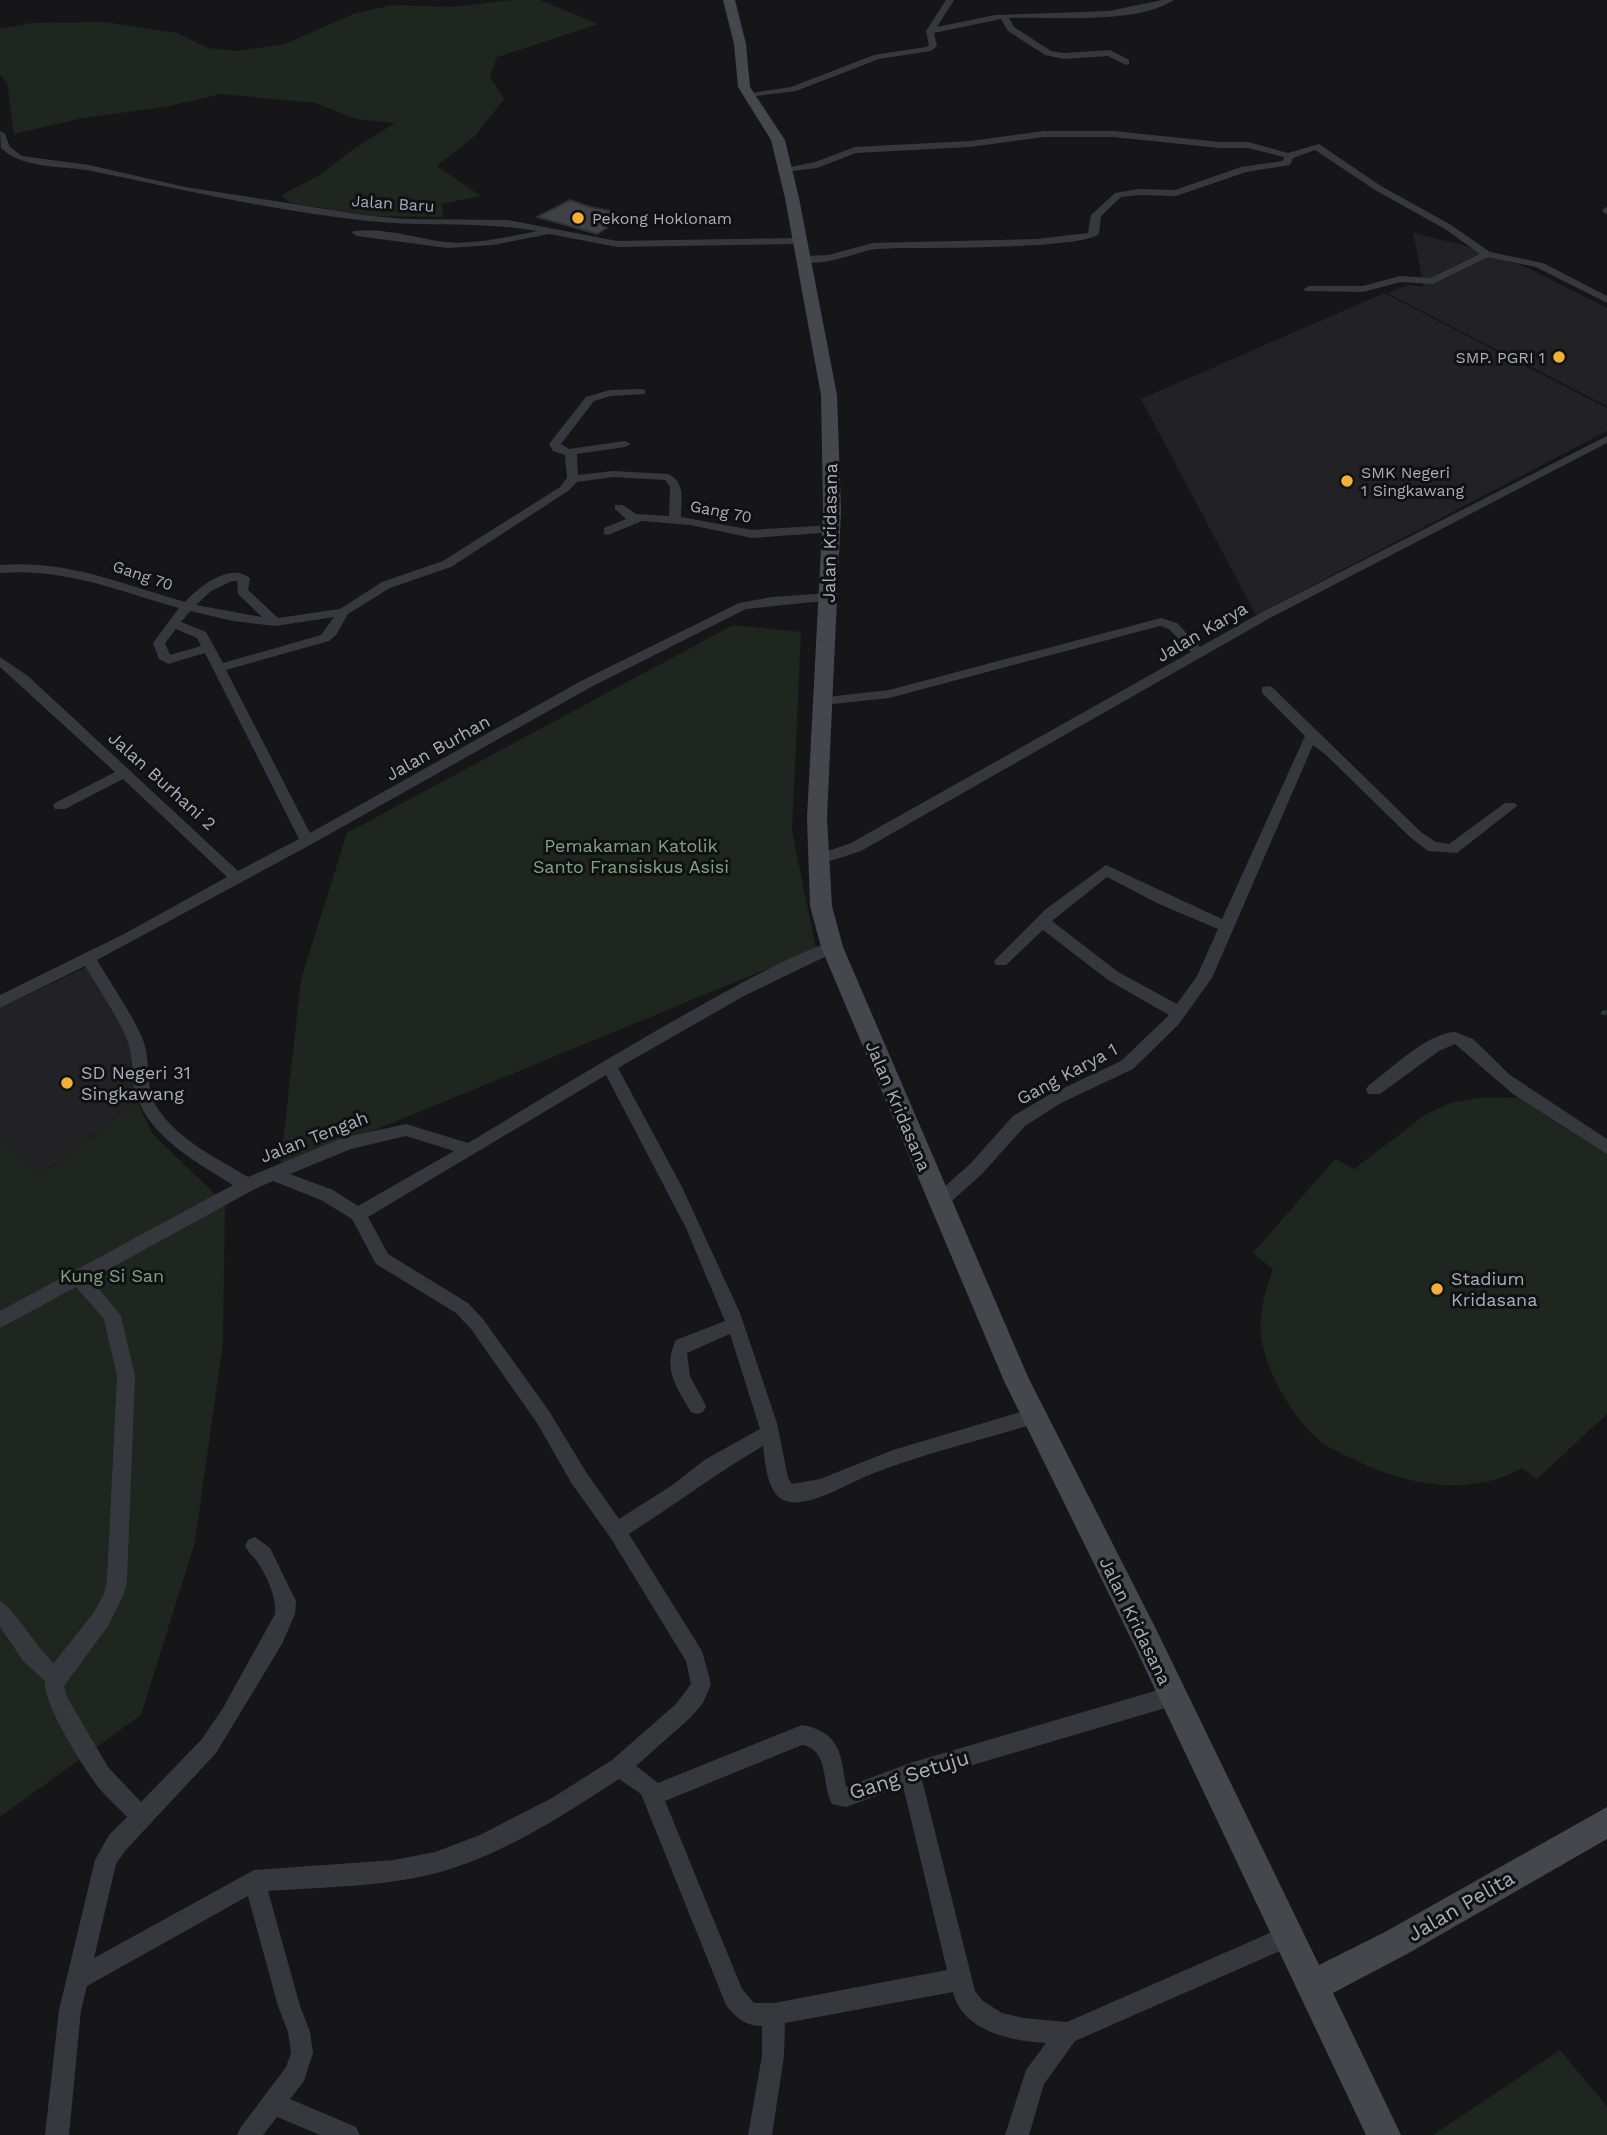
<svg xmlns="http://www.w3.org/2000/svg" width="1607" height="2135" font-family="'Work Sans',sans-serif">
<style>
.built{fill:#222225}
.green{fill:#1e261f}
.lines{fill:none;stroke-linecap:round;stroke-linejoin:round}
.stream{stroke:#2c353c;stroke-width:4.5}
.building{fill:#404145;stroke:#303034;stroke-width:2}
.street{fill:#37383d;fill-rule:evenodd}
.secondary{fill:#45474d;fill-rule:evenodd}
.poi-dot{fill:#f2b134;stroke:#111113;stroke-width:2.5}
.labels{text-anchor:middle;stroke-width:6;stroke-linejoin:round;paint-order:stroke}
.far-street-label{font-size:16px;fill:#a8adb8;stroke:#111113}
.far-poi-label{font-size:16px;fill:#a8adb8;stroke:#111113;text-anchor:start}
.street-label{font-size:18px;fill:#a8adb8;stroke:#111113}
.park-label{font-size:18px;fill:#7fa381;stroke:#111113}
.poi-label{font-size:18px;fill:#a8adb8;stroke:#111113;text-anchor:start}
.near-street-label{font-size:21px;fill:#a8adb8;stroke:#111113}
</style>
<rect width="100%" height="100%" fill="#161618"/>
<g class="built">
<path d="M1413,233l50,12 67,24 77,39v98l-220,-113 22,-8 15,2z"/>
<path d="M1384,293l223,115v23l-351,184 -115,-216z"/>
<path d="M86,967l50,75 -6,22 7,38 -97,73 -40,-39v-128z"/>
</g>
<g class="green">
<path d="M512,0h28l58,24 -101,33 -7,20 14,22 -29,37 -38,30 44,30 -39,8 1,13 -70,-1 -83,-13 -8,-8 38,-20 32,-25 43,-27 -38,-4 -42,-16 -94,-9 -56,13 -82,11 -69,16 -7,-51 -7,-8v-46l31,-6 73,-1 73,11 31,15 29,3 48,-7 68,-30 38,-9 62,2z"/>
<path d="M733,625l68,7 -9,199 24,118 -536,220 21,-190 46,-146z"/>
<path d="M1484,1097l42,1 81,53v263l-70,65 -15,-11c-54,31 -120,16 -173,-11 -9,-5 -21,-9 -28,-15 -28,-24 -52,-65 -59,-100 -5,-26 3,-49 11,-73l-20,-16 82,-94 19,10 71,-54 25,-12z"/>
<path d="M137,1102l16,32 72,70 -2,138 -28,200 -54,173 -141,102v-681l41,39z"/>
<path d="M1560,2050l47,56v29h-174z"/>
</g>
<g class="lines">
<path class="stream" d="M1603,1013l4,-1"/>
</g>
<path class="building" d="M570,200l20,7 26,5 -8,15 -11,7 -60,-17z"/>
<g class="lines">
<g class="street">
<path d="M946,0h8l-17,27 58,-12 114,-4 53,-11h12c-39,25 -119,16 -165,18l5,9 37,24 13,2 46,-3 19,10v4l-3,1 -18,-9 -44,3 -19,-4 -37,-24 -7,-12 -67,14 3,13 -6,5 -52,8 -83,32 -48,6 -4,-3 47,-7 83,-32 52,-8 3,-2 -3,-14z"/>
<path d="M0,131l5,3 5,13 12,9 67,9 96,22 179,28 39,4 105,1 109,21 182,-3 5,3 -5,3 -182,3 -68,-13 -56,11 -46,3 -90,-12 -5,-3 2,-2c29,-4 62,7 91,11 30,3 63,-5 92,-11 -56,-10 -113,-4 -169,-10 -93,-10 -185,-31 -276,-50 -29,-6 -69,-1 -91,-23z"/>
<path d="M1044,131h69l107,11h28l40,11 31,-9 62,42 70,39 39,27 53,11 64,33v7l-71,-36 -48,-10 -55,27 -32,-2 -38,10 -58,-1 -1,-2 5,-3h54l37,-10 31,2 49,-24 -35,-25 -70,-39 -60,-40 -22,8 -3,7 -44,7 -70,24 -37,-1 -18,2 -20,19 -2,18c-18,15 -170,14 -202,14 -9,1 -18,0 -27,2 -18,4 -56,20 -72,9l5,-3 25,-1 45,-12 164,-4 51,-6 3,-18 24,-22 24,-4 36,1 66,-23 42,-6 1,-4 -36,-9h-28l-107,-11h-69l-74,10 -114,6 -39,15 -32,4 -5,-3 35,-7 40,-15 115,-6z"/>
<path d="M1607,207v7l-3,-1 -2,-3z"/>
<path d="M641,389l4,1v4l-34,2 -17,5 -33,43 8,5 56,-8 6,3 -6,3 -48,7 1,21 35,-4 55,3c18,8 13,26 13,43l71,13 79,-5 6,4 -2,3 -83,6 -62,-13 -48,-4 -34,14 -4,-1v-6l22,-9 -11,-10v-4h8l13,9 33,2 1,-29 -5,-7 -52,-3 -36,5 -9,9 -117,76 -61,21 -42,26 -12,21 -7,6 -103,29 84,163 271,-152 158,-78 33,-6 57,-4 4,1v6l-87,9 -155,78 -279,157 -215,116c15,26 35,53 46,80 8,21 2,44 12,64 19,34 62,54 93,73l94,-39 64,-14 62,19c46,-27 339,-209 369,-200l2,4 -2,4 -93,45 -126,72 64,119 58,126 37,110 11,55 4,6 28,-5 73,-29 141,-42 6,2 3,6 -3,6 -6,2c-53,16 -108,29 -160,49 -13,5 -26,12 -39,18 -14,6 -37,16 -52,9 -16,-8 -18,-38 -20,-54 -46,27 -89,59 -134,88l73,117 9,33 -8,19 -13,15 -54,48 22,17 144,-58c38,7 39,29 44,62l64,-24 262,-77 7,3 3,7 -3,7 -7,3 -250,74 53,211 8,10 19,12 22,5 43,4 221,-97 8,3 3,8 -3,8 -221,97 -31,43 -15,51h-24l21,-65 20,-27c-35,-2 -84,-12 -93,-51l-168,31 -1,33 -12,79h-24l14,-79v-30c-17,0 -26,-8 -36,-21l-85,-211 -22,-15c-57,37 -119,78 -186,95 -53,13 -111,13 -165,17l32,115 10,26 3,21 -9,28 -14,18 66,28 4,8h-40l-43,-18 -14,18h-26l4,-8 45,-60 5,-14 -3,-21 -10,-26 -30,-110 -161,90 -6,24 -12,125h-24l14,-125 36,-150 14,-25 18,-18c-11,-12 -25,-23 -34,-37 -13,-18 -51,-79 -48,-99l-21,-19 -24,-35v-26c12,4 38,49 54,62l40,-51 10,-18 3,-14 10,-204 -13,-57 -28,-32 -76,41v-17l233,-126c-37,-23 -82,-47 -97,-90 -6,-17 -2,-36 -8,-53 -10,-26 -29,-52 -43,-76l-85,42v-13l124,-61 103,-57 -104,-98 -58,30h-10l-2,-3 2,-3 60,-31 -115,-105v-10l28,19 210,195 61,-32 -94,-186 -37,11 -9,-5 -6,-16 26,-35c-62,-17 -112,-40 -179,-35v-8c69,-5 121,19 185,37 14,-15 44,-40 65,-24l-2,12 30,28 62,-9 42,-27 61,-21 117,-74 7,-9 -2,-23 -12,-4 -4,-7 37,-47 24,-7zM232,581h5l1,13 24,23 -66,-12 15,-14zM190,611l43,10 42,5 59,-9 -13,18 -98,28 -17,-31 -25,-10zM176,629l21,9 4,8 -31,9 -5,-12zM606,1075l80,153 39,93 -49,19c-14,29 0,46 15,72l6,2 6,-2 3,-6 -16,-30 -3,-23 43,-19 30,95 -54,30 -35,27 -52,33 -33,-47 -37,-61 -66,-92 -15,-16 -80,-49 -20,-37zM406,1136l48,15 -96,55 -25,-16 -43,-16 61,-25zM273,1181l48,19 31,19 24,45 80,49 15,16 66,94 35,61 38,53 76,124 5,23 -15,20 -64,56 -60,38 -72,37 -45,17 -41,8 -140,10 -160,88 22,-94 9,-13 91,-98 66,-109 13,-30 1,-13 -26,-53 -15,-11 -7,3 -3,6c3,6 7,9 11,14 10,14 21,37 19,54l-52,94 -21,31 -61,63 -33,-35 -41,-70 -3,-11 44,-60 16,-32 3,-14 8,-204 -14,-60 -30,-37 162,-89zM802,1745c28,5 19,39 30,59l14,3 57,-21 44,184 -173,33h-20l-12,-14 -77,-188z"/>
<path d="M1607,436v7l-337,175 -409,233 -43,14 -7,-5 2,-4 38,-13 340,-191 -22,-23 -9,-3 -271,72 -66,7 -5,-1v-6l71,-8 272,-72 16,5 23,24 62,-35z"/>
<path d="M1267,686l5,1 149,145 15,10 13,2 56,-41h10l2,3 -60,47 -29,-2 -17,-13 -85,-83 -13,-10 -101,233 -34,47 -45,44 -72,34 -36,23 -43,48 -37,33 -6,2 -6,-2 -2,-5 2,-5 37,-33 43,-48 36,-21 72,-34 48,-46 -61,-35 -65,-50 -37,35h-10l-2,-4 52,-52 60,-44 116,54 83,-183 -43,-43v-6zM1107,877l52,27 59,25 -21,47 -20,28 -59,-32 -66,-51z"/>
<path d="M1455,1032l18,7 37,36 97,64v15l-94,-60 -58,-50 -16,7 -59,43h-12l-2,-4 2,-4c23,-17 59,-53 87,-54z"/>
</g>
<path class="secondary" d="M723,0h12l11,44 4,43 35,53 14,58 38,197 4,115 -14,308 5,88 11,41 185,430 128,252 163,336 66,-33 222,-125v32l-200,115 -74,39 68,142h-35l-230,-486 -132,-268 -183,-434 -11,-41 -3,-88 16,-308 -2,-115 -36,-197 -14,-58 -33,-53 -4,-43z"/>
</g>
<g class="poi-dot">
<circle cx="578" cy="218" r="7"/>
<circle cx="1559" cy="357" r="7"/>
<circle cx="1347" cy="481" r="7"/>
<circle cx="67" cy="1083" r="7"/>
<circle cx="1437" cy="1289" r="7"/>
</g>
<g class="labels">
<g class="far-street-label">
<text transform="translate(393 203) rotate(4)" y="6">Jalan Baru</text>
<text transform="translate(721 511) rotate(11)" y="6">Gang 70</text>
<text transform="translate(143 575) rotate(19)" y="6">Gang 70</text>
</g>
<g class="far-poi-label">
<text x="592" y="224">Pekong Hoklonam</text>
<text x="1545" y="363" text-anchor="end">SMP. PGRI 1</text>
<text x="1361" y="478">SMK Negeri<tspan x="1361" dy="18">1 Singkawang</tspan></text>
</g>
<g class="street-label">
<text transform="translate(830 533) rotate(-89)" y="6">Jalan Kridasana</text>
<text transform="translate(1202 632) rotate(-30)" y="6">Jalan Karya</text>
<text transform="translate(438 748) rotate(-29)" y="6">Jalan Burhan</text>
<text transform="translate(162 781) rotate(42)" y="6">Jalan Burhani 2</text>
<text transform="translate(1067 1074) rotate(-28)" y="6">Gang Karya 1</text>
<text transform="translate(898 1106) rotate(67)" y="6">Jalan Kridasana</text>
<text transform="translate(314 1137) rotate(-21)" y="6">Jalan Tengah</text>
<text transform="translate(1135 1621) rotate(64)" y="6">Jalan Kridasana</text>
</g>
<g class="park-label">
<text x="631" y="852">Pemakaman Katolik<tspan x="631" dy="21">Santo Fransiskus Asisi</tspan></text>
<text x="112" y="1282">Kung Si San</text>
</g>
<g class="poi-label">
<text x="81" y="1079">SD Negeri 31<tspan x="81" dy="21">Singkawang</tspan></text>
<text x="1451" y="1285">Stadium<tspan x="1451" dy="21">Kridasana</tspan></text>
</g>
<g class="near-street-label">
<text transform="translate(909 1775) rotate(-17)" y="7">Gang Setuju</text>
<text transform="translate(1461 1906) rotate(-30)" y="7">Jalan Pelita</text>
</g>
</g>
</svg>
